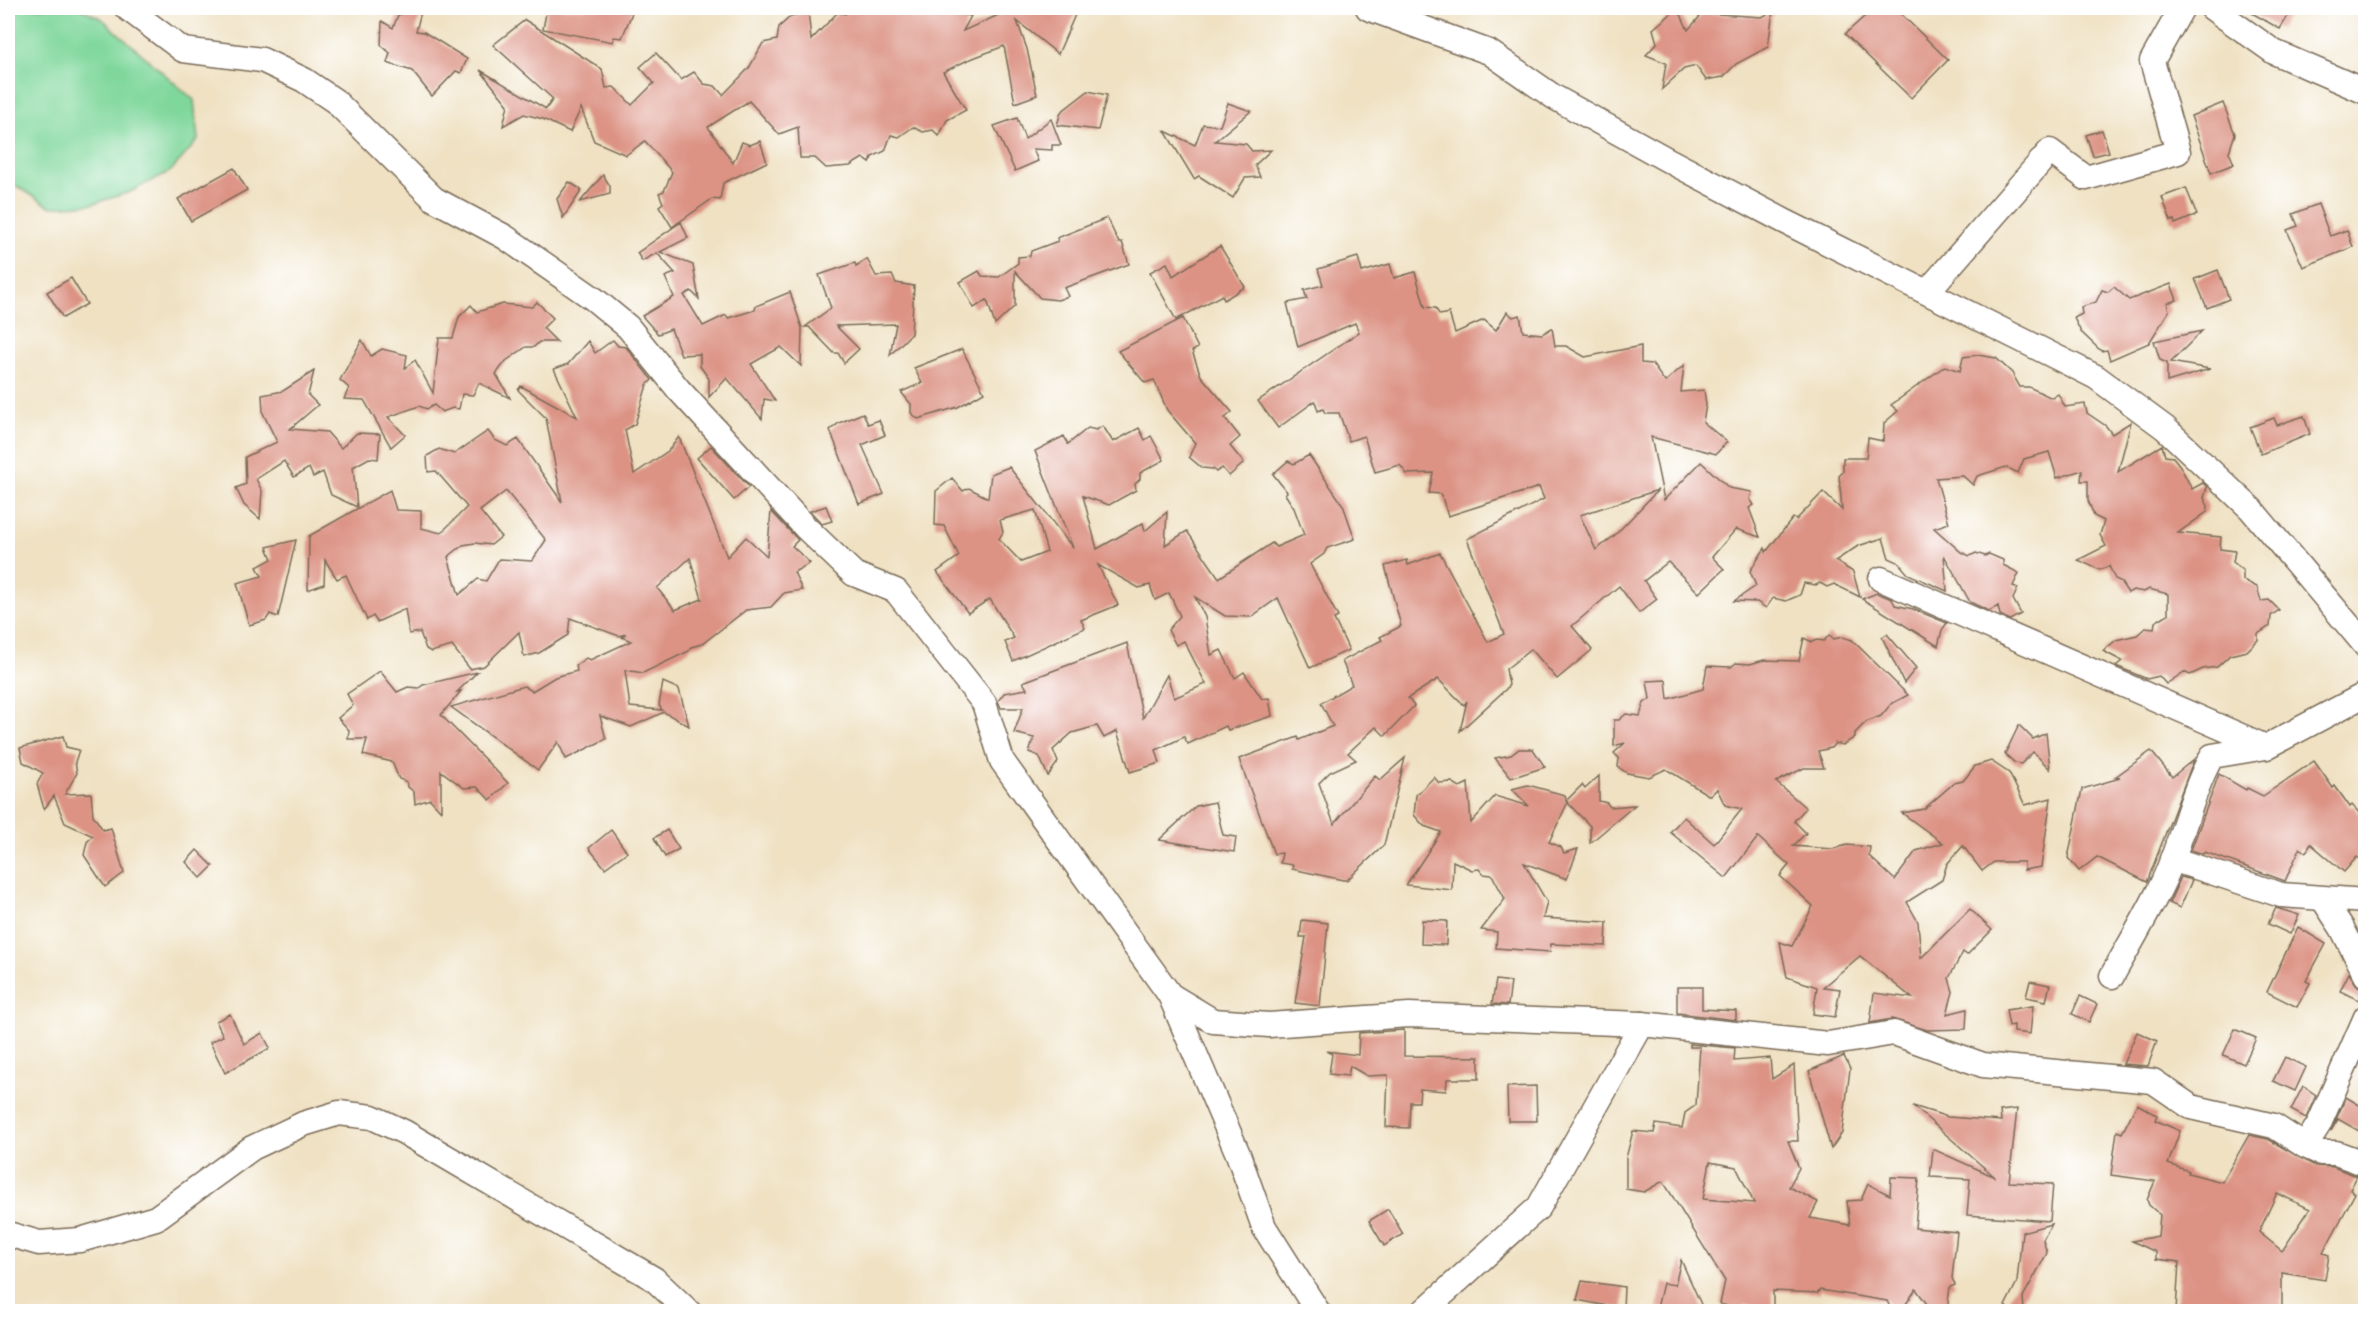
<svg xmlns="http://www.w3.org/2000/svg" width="2373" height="1319" font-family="Caveat,sans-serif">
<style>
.green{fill:#7fd79b;stroke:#5d805c;stroke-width:1.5}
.building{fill:#dc9384;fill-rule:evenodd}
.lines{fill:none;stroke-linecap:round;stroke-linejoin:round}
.minor-casing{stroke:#7a6a57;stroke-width:27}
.minor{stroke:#fff;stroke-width:24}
</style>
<rect width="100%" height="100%" fill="#fff"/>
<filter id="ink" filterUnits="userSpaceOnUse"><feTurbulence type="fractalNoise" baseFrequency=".0167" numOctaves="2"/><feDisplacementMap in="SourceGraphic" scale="12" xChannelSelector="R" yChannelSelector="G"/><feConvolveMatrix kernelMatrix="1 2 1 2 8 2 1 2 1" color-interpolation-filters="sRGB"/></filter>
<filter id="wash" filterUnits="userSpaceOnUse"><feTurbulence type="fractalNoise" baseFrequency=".008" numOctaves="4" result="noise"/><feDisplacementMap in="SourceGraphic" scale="24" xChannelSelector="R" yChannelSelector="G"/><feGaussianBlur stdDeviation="1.35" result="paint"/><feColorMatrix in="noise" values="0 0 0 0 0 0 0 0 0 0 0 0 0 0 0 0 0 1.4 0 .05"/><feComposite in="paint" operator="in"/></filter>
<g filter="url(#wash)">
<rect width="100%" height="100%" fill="#efe1c2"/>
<path class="green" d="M8,8h71l22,10 93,82 4,40 -27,31 -41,21 -38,12 -41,3 -43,-26z"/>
<g id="blocks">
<g class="building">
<path d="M422,8l-6,23 8,1 43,27 -6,14 -5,-2 -24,25 -20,-25 -25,-8 3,-10 -9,-8 1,-24 11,7 5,-13z"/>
<path d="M547,8h87l-12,30 -8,-1 -1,5 -70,-13z"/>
<path d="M860,8h49l2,3 19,-3 7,5 4,-4 30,7 -8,15 42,-19 -5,-4h78l-20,46 -41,-33 10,28 10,46 -22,8 -11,-57 -36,14 -25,12 23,38 -19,10 -8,16 -6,-6 -10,2 -10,-5 -14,10 -8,-2 -6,16 -13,6 -2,6 -7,-5 -13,8 -24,2 -11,-10h-15l-2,-31 -19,7 -30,-33 -41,26 25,36 9,-21 8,3 10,-4 7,21 -44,21 -3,17 -8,-1 -40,28 -13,-21 4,-3 -4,-10 5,-2 8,-19 -27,-31 -19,14 -32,-14 -13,-33 -11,24 -27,-13 -19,-5 -21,12 5,-21 -28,-35 66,39 7,-10 -60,-54 32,-25 77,49 4,19 8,-1 18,18 22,-22 -14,-16 16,-14 25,27 13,-8 10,12 11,2 8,9 26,-27 14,-25 14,-3 2,-13 10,-9 19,-8 3,30 27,-28 7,2z"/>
<path d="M1678,8l10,22 15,-17 59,4 11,-6 -5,36 -32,17 -13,13 -17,3 -10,-14 -12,3 -22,20 4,-26 -20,-8 11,-12 -4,-14z"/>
<path d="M1874,8h21l53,52 -37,38 -66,-64z"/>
<path d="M2243,8h50l-13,21z"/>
<path d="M1088,91l19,4 -9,35 -41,-5 4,-13z"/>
<path d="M1228,103l23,8 -36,30 31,3 6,7 19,-1 -16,15 5,12 -15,1 -12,20 -34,-22 -5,3 -29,-48 30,14 8,-21 17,2z"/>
<path d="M2223,103l12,31 -6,18 5,12 -23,9 -20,-57z"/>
<path d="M1017,118l8,21 26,-20 10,26h-9v5l-19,-1 5,12 -23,10 -21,-45z"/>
<path d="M2102,130l7,22 -16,4 -7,-21z"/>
<path d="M234,168l13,22 -56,31 -13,-22z"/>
<path d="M603,175l7,11v8l-30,8z"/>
<path d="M569,182l13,8 -19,28 -6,-19z"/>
<path d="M2186,188l11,27 -22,9 -1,-4 -3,1 -9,-24z"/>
<path d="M2318,204l12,32 17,-6 6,17 -50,20 -16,-37 11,-4 -5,-12z"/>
<path d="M1107,218l12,25 3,-1 7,22 -65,24 4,8 -10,4 -18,-2 -25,-27v35l-20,19 -8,-25 -13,8 -14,-26 19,-11 3,5 17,1 19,-14v-6l12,-1 1,-5 27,-10 -1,-3z"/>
<path d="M681,222l7,16 -28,14 33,13 6,34 -8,-8 -7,4 19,31 23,-11 2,3 27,-8 1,-4 34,-14 12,36 -1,38 -20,-19 -30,17 24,37 -11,-2 -2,20 -35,-41 -18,19v-18l-9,-13v-12l-19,1 -10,-26 -13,5 -16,-18 32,-19 -9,-20 10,-4 -18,-20 -15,8 -5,-8z"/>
<path d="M1220,246l25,41 -21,13 -2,-5 -46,25 -26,-48 17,-9 6,13z"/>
<path d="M1358,257l4,15 28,-8 4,14 21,-6 10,35 10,1 5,7 9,-2 6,20 29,-13 12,10 11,-18 6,5 7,-2 3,17 19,2 10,-6 3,18h11l19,11 56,-11v17l11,1 13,18 19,-17 -3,27 23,-2 2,15 -3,17 24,20 -11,12 -65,-17 13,63 37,-38 28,26 23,4 -2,7 4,6 -5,3 11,29 -24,-8 -24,28 12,12 -25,24 -31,-31 -24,19 13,18 -18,14 -20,-27 -47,40 20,24 -35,29 -26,-30 -25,20 3,16 -3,4 -46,42 7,-30 -3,4 -26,-26 -30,19 6,8 -29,30 -9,-9 -28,26 8,7 -26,12 -11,11 15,41 41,-48 5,4 25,-22 -21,87 -37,35h-4l-51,-11 1,-4 -13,-2 2,-10 -8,1 -35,-95 59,-22 1,3 34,-14 -12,-23 31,-18 -10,-24 40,-21 -2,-3 21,-11 -16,-60 22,-6 1,5 32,-12 48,89 16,-8 -37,-95 77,-40 -5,-12 -91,29 -7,-22 -12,-1 4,-20 -26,1 -7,-9 -25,7 -11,-36 -15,5 -10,-28h-14l-2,-4 -5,2 -3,-10 -37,27 -20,-27 101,-69 -4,-9 -57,24 -11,-44 20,-4 -3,-9 19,-5 -5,-16zM1658,490l-43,45 -19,15 -16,-35z"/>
<path d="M867,259l9,17 16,-1 4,8 18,3 -3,48 -21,21 6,-31 -60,2 23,23 -15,14 -6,-10h-4l-25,-26h-4l26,-19 -12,-33 36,-12 1,3z"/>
<path d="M2218,270l11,29 -22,9 -12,-29z"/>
<path d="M71,278l16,26 -24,14 -16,-26z"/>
<path d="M2171,284l6,16 -10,3 2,8 -20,32 -39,17 -3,-10 -6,1 -20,-19 -7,-14 8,-4 -1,-7 15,-5 6,-12 6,2 6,-5 15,13z"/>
<path d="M537,302l16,16 -10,10 14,14h-18l-5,5h-8l-20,14 -10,13 14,24 -31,-15 -6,12 -11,-1 -3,15 -6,-1 -11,4 -8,-7 -7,4 -8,-3 -31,11 17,18 -14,12 -27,-47 -20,-1 5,-11 -9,-8 22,-40 9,16 11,-7 25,6 -2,13 10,-8 18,33 6,-55h14l6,-21 12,-12 6,7 26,-8 29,3z"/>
<path d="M1183,318l15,30 -6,3 9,25 31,36 -7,6 15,19 -10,9 14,17 -15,13 -7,-8 -6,4 -3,-3 -11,-1 -13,-11 6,-14 -28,-33 -13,-30 -9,3 -27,-32z"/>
<path d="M2202,331l-31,31 39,7 -43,13v-19l-7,-3 -6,-19z"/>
<path d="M613,340l5,6 8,1 26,33 -5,5 -12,39 -10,6 9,44 34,-23 11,-14 48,120 19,-20 21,19 4,-45 27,29 -6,6 18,17 -16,9 8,18 -18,3 -13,14 -25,3 -44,34 -11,3 -2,4 -46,22 -18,-3 5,37 32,3 -3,-5 4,-23 16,7 10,37 -25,-14 -33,15 -31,-11 6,23 -40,20 -8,-17 -20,28 -87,-63 73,-21 8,5 23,-14 22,-6 -1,-6 10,-7 4,2 41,-19 -9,-4 4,-3 -7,2 -49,-18 -2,17 -29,18 -15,4 -5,-25 -35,34 -14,3 -18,-23 -21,6 -5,-3 -6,-17 -11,2 -4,-25 -28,13 -4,-6 -6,4 -21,-45 -9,4 -12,-19 -1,24 -16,6 1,-54 81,-46 6,20 25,1v17l20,5 26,-26 -31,-36 -8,1 -1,-16 12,-7 15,5 34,-23 7,9 12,6 11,-7 44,63 -16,-84 -28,-28 3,-4 56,31 -23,-48 14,-5 20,-23 7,12zM506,491l40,49 -14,21 -33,-2 -13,22 -8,-2 -19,16 -11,-38 15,-12 12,-2 16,2 10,-8 -21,-26zM690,558l12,41 -27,11 -18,-22z"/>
<path d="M962,349l22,43 -26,15 -40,12 -7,-6v-9l-10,-12 21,-9 -8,-15z"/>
<path d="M1978,355l18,3 16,15 8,14h9l23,11 6,-4 7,13 20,-3 2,9 19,13 6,8 19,-12 -13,50 44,-27 3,11 8,1 7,9 12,23 11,-6 4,4 -3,11 4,8 -1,6 -29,21 43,4 -1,12 15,2 -2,11 10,8v10l14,7 4,14 8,-1 10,10 -8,6 -1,10 -12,8v6l-11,11 -17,4 -13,12 -14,2 -13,6 -6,-3 -18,12 -7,-8 -12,3 -31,-13 6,-5 -19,-10 13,-11 21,-5 8,-7 9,1 1,-7 13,-8v-20l-19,-5 -5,3 -11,-2 -5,3 -8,-12 -5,-2 -6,-13 -9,4 -22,-10 28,-14 -6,-11 4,-14 -10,-5 -6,-16v-19h-7l1,-11 -25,8 -8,-26 -25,7 -6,14 -12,-6 -29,9 -4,9 -10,-9 -27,2 13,45 -15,5 27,24 9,4 6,-3 9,3 4,-2 14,6v5l16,8 -6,13 5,2 -5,11 8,15 -11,6 -10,-5 -2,-9 -9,5 -19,-9 -26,-47 3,36 -39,-17 -10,-12 -9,-4 -6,-20 -25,8 -23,15 18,11 7,25 -26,-13 -7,3 -7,-4 -4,2 -12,-2 -4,12 -14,6 -13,-3 -7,10 -9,-6 -23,-1 22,-15 -6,-15 15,-23 1,4 27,-34 3,2 27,-28 19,18 -3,-34 4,-4v-14h23l2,-20 15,3 1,-18 14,-12 -7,-6 54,-39 15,5 3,-14z"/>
<path d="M314,371l-6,24 10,10 -28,24 37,3 14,16 16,-15 23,1 -2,25 -9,-1 -16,9 4,40 -26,-12 -8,-23 -10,5 -4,-9 -15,9 -10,-16 -28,18 6,12 -2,28 -16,-14 -8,-17 10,-4 -1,-27 32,-15 -14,-29 -1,-18 21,-4z"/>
<path d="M863,413l5,11 11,-4 6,15 -23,10 22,49 -25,10 -29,-74 9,-7z"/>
<path d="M2304,416l6,18 -49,20 -11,-27 24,-9 3,7z"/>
<path d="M1103,426l10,16 26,-14 6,12 6,-4 13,24 -24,13v6l-5,5 1,6 -27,15 -26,-9 14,53 46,-26 2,8 22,-19 -2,33 22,-14 32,47 53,-35 4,4 28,-12 -10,-27 -9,-14 2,-2 -14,-18 15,-13 6,3 15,-9 34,50 12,34 -28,9 -3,6 -14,10 28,53 -4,2 15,31 -39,18 -32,-70 -27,19 -26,-1 -30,-19 10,20 6,38 10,-5 14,28 9,-6 18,27 7,-1 3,18 -44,14 -2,-4 -38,18 -4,-7 -28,13 4,13 -30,9 -13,-41 -13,7 -7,-12 -25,7 -19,17 5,12 -10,14 -9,-20 -10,-4 5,-14 -20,-5 9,-25h-22l-3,-7 6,-8 23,-4 -4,-7 104,-39 16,75 24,-43 7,23 32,-14 -22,-43 -8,4 -8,-15 12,-14 -11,-23 -14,7 -5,-15 -11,3 -41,-23 20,40 -37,15 4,8 -72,33 -8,-19 9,-4 -24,-39 -22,14 -31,-41 22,-16 -15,-30 -9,-1 1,-34 16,-13 11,13 6,-3 19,10 3,-24 18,-7 64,81 -38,-97 29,-15 4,8 20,-16 8,2zM1035,510l12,42 -26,10 -22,-23 4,-7 -3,-12z"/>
<path d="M711,446l38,41 -15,13 -37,-42z"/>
<path d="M826,506l6,15 -10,3 -12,-13z"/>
<path d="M296,540l-18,77 -8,-3 -4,6 -17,5 -12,-42 25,-7 -5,-9 15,-8 -5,-12z"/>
<path d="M1877,593l15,6 3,6 18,4 34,14 -5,7 -4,16 -76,-47z"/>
<path d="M1887,634l29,34 -12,15 -22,-46z"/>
<path d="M1829,635l5,4 8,-2 10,3 56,55 -17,9 -10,12 -15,6 -11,11v4l-12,8 -8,-2 -4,5 -13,3 6,17h-20l-28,14 30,26 -12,13 12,12 -13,13 40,3 14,-4 23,2 -1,9 26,24 21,-29 27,-8 -41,-30 22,-4 30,-26 9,-2 12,-15 16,-5 18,12 16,32 26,-7 -10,69 -17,3v-8h-30l-12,9 -19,-25 -16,18 -5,16 -35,22 11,20 3,36 49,-49 22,21 -25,25 -4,-3 -14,26 4,14 -6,22 20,-5 -1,20 -39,1 -35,-11 -22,4 4,-30 38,5 -52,-42 -37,31 17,2 -5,28 -22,-3 4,-27 -30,-10 -7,-35 12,4 21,-40 -33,-30 9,-11 -31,-28 -32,41 -56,-46 14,-15 30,27 28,-35 -17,-4 -8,-16 -7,7 -44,-27 -17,8 -22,-4 -9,-6 1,-9 -5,-5 11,-10 -11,3v-26h5l7,-6 14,2 4,-13 6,-4 -3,-18 19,-1 2,19 35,-10 4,-23 24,1 5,-4 14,1 14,-4 35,1 5,-23 8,4 5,-2 7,1z"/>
<path d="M380,671l17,21 11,-5 11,1 4,-3 54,-13 -20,20 4,-1 -20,24 67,68 -18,17 -13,-13 -13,1 -23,-17v40l-11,-12 -15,5 -1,-12 -6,-5 -1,-5 -8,-3 -7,-17 -29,-7 4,-16h-19l1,-9 -11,-12 15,-13 -6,-11z"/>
<path d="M2019,725l14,14 13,-6 4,36 -17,-17 -12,12 -6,-1 -10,-9z"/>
<path d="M63,736l3,11 13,3 -4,12 2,11 -12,21 26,-1 2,22 10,15 8,-2 13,45 -19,14 -21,-32 3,-13 6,-6 -28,-13 -11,-27 -10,13 -7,-25 6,-11 -20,-11 -3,-14z"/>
<path d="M1519,749h14l12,18 -34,11 -16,-20 16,-3z"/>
<path d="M2151,751l21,26 22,-18 -47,123 -50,-25 -18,14 -11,-13 14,-69 38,-11 -5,-1z"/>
<path d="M2314,761l19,27 2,-2 15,21 2,-2 14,15v43l-9,-6 -13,15 -33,-28 -5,8 -6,-4 -15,33 -80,-29 -2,2 -12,-4 28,-76 27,16 1,-2 16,8z"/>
<path d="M1599,776v25l8,2 3,4 25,-2 -45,38v-17l-24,-25 16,-16 3,4z"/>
<path d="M1434,777l5,6 13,-1 8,5 8,-4 3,40 24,-27 34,10 -17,-17 16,-4 37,10 2,9 -18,38 12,5 3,6 14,-4 -11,30 -43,-16 23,39 -4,16 64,4 -1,24 -55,-2 -1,8 -54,-4 1,-16 -16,-2 24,-31 -13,-24 -9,-1 -4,-5 -7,1 -19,-9 -1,29 -46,-5 35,-53 -17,-6 -10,-11 2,-20z"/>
<path d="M1215,802l8,33 13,2 -2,15 -75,-12 37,-34z"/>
<path d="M611,830l16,22 -22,16 -16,-20z"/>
<path d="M667,830l12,19 -14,8 -11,-19z"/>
<path d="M197,850l16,16 -12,12 -15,-16z"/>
<path d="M2181,877l11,3 -12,28 -11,-5z"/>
<path d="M2276,908l23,7 -9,19 -22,-10z"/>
<path d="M1302,920l26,3 -8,83 -25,-3 11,-66h-6z"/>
<path d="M1422,920l25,1 -1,24 -25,-1z"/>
<path d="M2298,927l28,17 -20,37 4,2 -13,24 -30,-15z"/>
<path d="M2349,973l9,14 6,2 -5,11 -19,-9z"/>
<path d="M1496,980l15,2 -3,23 -16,-1z"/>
<path d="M2030,981l20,4 -4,16 -20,-4z"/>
<path d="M1677,987h25v22l34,2v9l-59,-7z"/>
<path d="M2080,996l17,8 -8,18 -17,-8z"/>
<path d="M2033,1006l-3,28 -16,-2v-7l-5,1 -3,-16z"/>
<path d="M230,1014l14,30 18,-11 8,15 -45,25 -15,-31 13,-6 -7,-15z"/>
<path d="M2235,1029l21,9 -12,26 -21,-9z"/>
<path d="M1404,1030v26l75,1v22h-32l-1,12 -26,-2 -1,13h-9l-1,26 -23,-1 2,-52 -21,1 -17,-10 -2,10 -19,-2 3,-20 -6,-3 32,4 1,-22z"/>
<path d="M2137,1032l20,9 -9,25 -25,-2z"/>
<path d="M1690,1044l45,4 -1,13 36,-3 2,21 22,-14 4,76h-10l11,27 -10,19 29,15 -8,16 40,7 -3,-24 14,-1 7,-16 22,11 1,-18 28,1 -4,50 42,4 -5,46 3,7 -5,2 -3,23 -15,1 -16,-22 -14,21 -8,-4 -4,1 -3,-6 -67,-11 -2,3 -45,-2v16l-29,-2 -1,5 -23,-6 5,-23 -62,-100 -19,11 -18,-3v-31l7,-27 21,2 2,-9 26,4 3,-15 11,-8 4,-58h-10zM1710,1162l26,5 18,36 -51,-4z"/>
<path d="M1844,1056l6,13 -8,64 -11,16 -22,-78z"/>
<path d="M2285,1057l21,10 -11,24 -22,-10z"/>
<path d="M1536,1086l1,35h-29l-1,-34z"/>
<path d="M2303,1086l13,9 -10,23 -15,-8z"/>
<path d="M2346,1097l20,12v26l-28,-16 -7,12z"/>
<path d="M2137,1104l20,11 -2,5 25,11 -12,33 21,7 -1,2 34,9 27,-47 19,4 47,27 18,1 24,9 -7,14 5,3 -32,60 6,2 -4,25 -43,-7v38h-106l3,-49 -23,-3v-7l-24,-11 26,-5 2,-21 -11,-10 -2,-5 8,-19 -44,-6 6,-44 5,2zM2277,1193l33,16 -28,42 -23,-19z"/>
<path d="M1913,1106l35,11 53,4 -1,-10 17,-2 -8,73 44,2 -3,37 -83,-6 3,-36 -40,-2 3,-28 62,28z"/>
<path d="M1388,1209l15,25 -19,12 -15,-25z"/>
<path d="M2051,1224l-8,16 4,13 -24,44 1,14h-11l-8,-5 12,-24 5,-50z"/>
<path d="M1681,1260l23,51h-35l-12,-3 6,-25 12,2z"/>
<path d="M1582,1281l42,6 -1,22 -46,-9z"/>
</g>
</g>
</g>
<g filter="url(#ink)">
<use href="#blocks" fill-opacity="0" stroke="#7a6a57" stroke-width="1.5"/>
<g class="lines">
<g class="minor-casing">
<g id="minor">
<path d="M127,8l56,42 79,10 42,20 31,21 99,98 71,38 89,62 34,28 51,63 126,137 49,47 42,17 88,112 18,58 168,234 43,26 56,4 140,-10 233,9"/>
<path d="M1368,8l121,44 65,45 112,62 118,62 312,156 69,51 86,81 115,137"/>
<path d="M2212,8l62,44 92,40"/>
<path d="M1927,292l123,-141 36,27 92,-26 -26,-91 30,-53"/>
<path d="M1881,579l385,168 100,-53"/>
<path d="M2172,859l109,36 85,6"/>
<path d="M2323,899l19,29 24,47"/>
<path d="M2112,976c17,-31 36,-62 51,-94 19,-40 28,-90 49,-126l54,-9"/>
<path d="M1170,995l68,159 26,73 54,85"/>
<path d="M2305,1146l14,-22 47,-107"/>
<path d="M8,1234l31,9 41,-3 76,-22 96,-70 51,-24 36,-11 33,4 32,15 250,147 35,33"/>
<path d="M1423,1312l116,-105 103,-183 186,20 66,-11 89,32 170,16 38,26 83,19 31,20 16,7h15l30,11"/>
</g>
</g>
<use href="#minor" class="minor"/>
</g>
</g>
<rect width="2373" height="1319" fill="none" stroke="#fff" stroke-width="30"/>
</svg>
